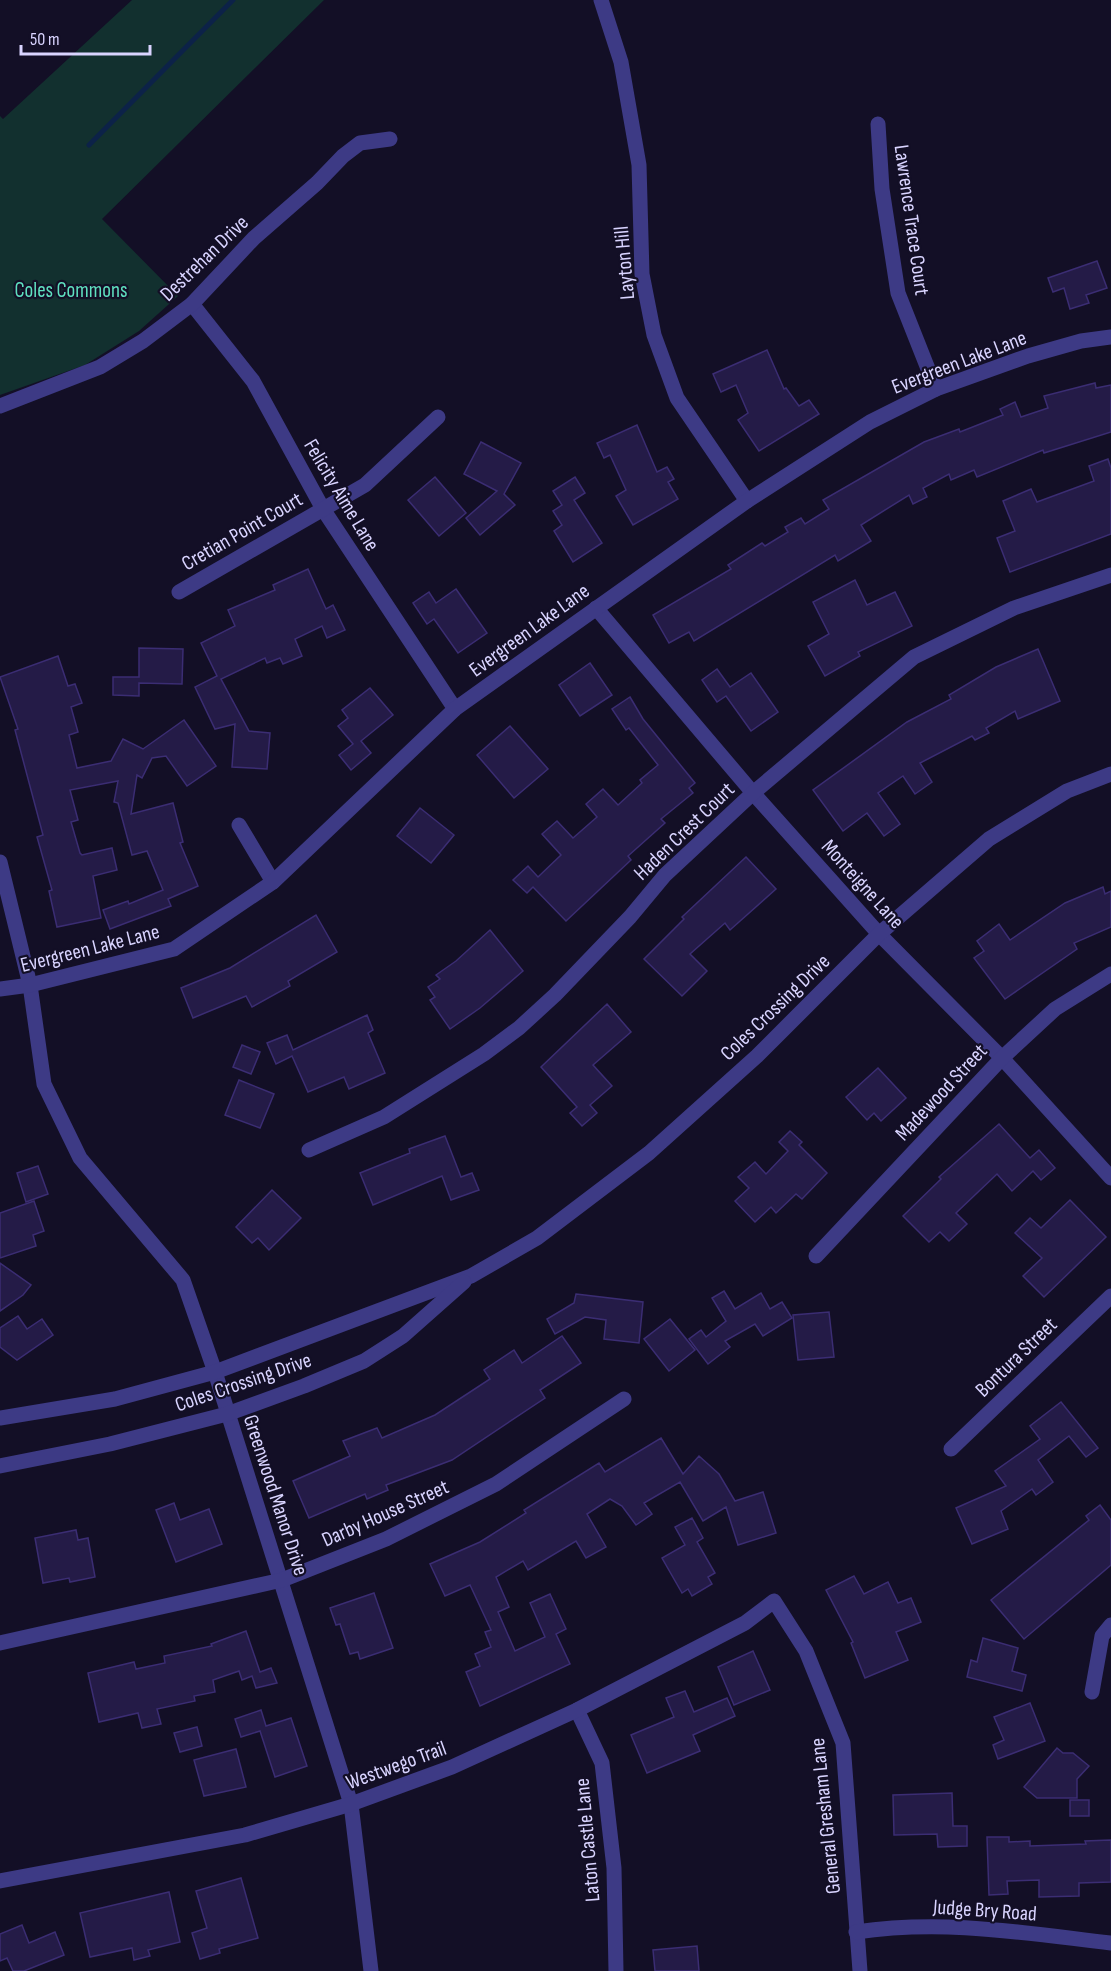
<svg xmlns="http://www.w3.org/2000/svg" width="1111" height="1971" font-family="'Sofia Sans Condensed',sans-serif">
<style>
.green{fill:#12302f}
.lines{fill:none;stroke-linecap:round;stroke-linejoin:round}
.stream{stroke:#0c2248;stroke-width:5}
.building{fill:#241b47;stroke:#3b2d73;stroke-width:1.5}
.minor{stroke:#3d3a85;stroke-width:15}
.labels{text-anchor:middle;stroke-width:4.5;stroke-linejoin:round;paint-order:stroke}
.street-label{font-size:21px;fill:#d9d4ff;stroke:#130f26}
.park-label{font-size:21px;fill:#5fe0c0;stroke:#130f26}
</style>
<rect width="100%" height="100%" fill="#130f26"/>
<path class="green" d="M132,0h192l-222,219 76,77 -39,35 -54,34 -85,30v-279l3,3z"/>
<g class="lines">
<path class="stream" d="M89,145l144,-145"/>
</g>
<g class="building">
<path d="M1097,261l10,27 -21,7 3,8 -19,6 -6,-21 -11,4 -5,-14z"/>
<path d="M767,350l17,39 2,-1 13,18 10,-6 10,14 -60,37 -21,-31 10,-7 -12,-28 -15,7 -8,-18z"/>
<path d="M1095,383l1,5 15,-3v47l-67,21 -1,-3 -66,27 -3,-7 -23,10 -2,-6 -26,14 4,9 -14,7 -4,-9 -48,30 10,16 -33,20 -3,-6 -141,86 -5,-9 -20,11 -16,-28 78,-46 -3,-4 34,-22 3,3 23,-14 -3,-5 16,-9 4,6 24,-15 -6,-9 101,-58 35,-13 1,3 43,-17 -3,-6 15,-7 6,15 27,-9 -4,-12z"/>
<path d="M637,425l20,47 10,-5 7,12 -6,3 10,17 -45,26 -17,-29 10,-6 -16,-35 -6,3 -7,-15z"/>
<path d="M481,442l40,21 -17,31 11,11 -35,30 -14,-17 31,-27 -33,-17z"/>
<path d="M1108,459l3,9v66l-101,38 -13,-34 18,-7 -12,-30 28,-12 6,13 57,-21 -5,-15z"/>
<path d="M435,477l31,36 -27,23 -31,-36z"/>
<path d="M575,477l10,16 -11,7 28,43 -29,19 -19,-31 8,-6 -9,-14 9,-6 -9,-14z"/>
<path d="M308,569l18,40 7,-4 12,25 -18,8 -5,-12 -27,13 7,17 -19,8 -3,-6 -13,5 -2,-5 -44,21 28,52 21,2 -3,36 -35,-2 3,-43 -20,5 -20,-42 22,-11 -16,-33 34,-17 -7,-16 47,-20 -2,-5z"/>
<path d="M855,580l12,25 28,-13 17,34 -54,26 2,4 -35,20 -17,-30 21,-12 -16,-32z"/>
<path d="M456,589l31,44 -29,20 -24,-34 -7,5 -14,-21 16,-11 7,11z"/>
<path d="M139,648l44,1 -1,35 -43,-1v13l-26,-1v-18h26z"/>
<path d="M1038,649l22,52 -42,18 -3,-8 -29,17 3,5 -14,7 -3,-4 -52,27 12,19 -17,12 -12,-18 -25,17 22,31 -16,12 -17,-23 -24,18 -30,-41 94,-68 44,-23 -2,-4 47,-28z"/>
<path d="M58,656l10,30 7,-2 7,19 -11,4 7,25 -9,3 8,33 34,-7 12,-22 20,10 41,-29 32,46 -29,20 -21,-30 -14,2 -10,20 -5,-3 -6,39 42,-11 10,39 -3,1 18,43 -30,13 3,7 -61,23 -7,-19 25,-9 1,3 34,-14 -16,-39 -15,4 -14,-52 -4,-1 4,-21 -48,9 8,30 -7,2 9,31 2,2 30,-7 5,22 -24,6 8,42 -44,9 -8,-36 3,-1 -15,-53 6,-2 -28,-105 3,-1 -18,-52z"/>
<path d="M590,663l22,32 -32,21 -21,-31z"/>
<path d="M717,669l13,18 21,-14 27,39 -27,19 -25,-35 -9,6 -15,-22z"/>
<path d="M370,688l23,27 -32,26 10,12 -20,17 -12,-15 14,-11 -15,-18 10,-8 -6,-8z"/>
<path d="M630,697l13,22 52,64 -6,5 4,5 -32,26 4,4 -37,33 3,4 -65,61 -33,-34 -6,6 -14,-13 15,-14 10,11 23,-22 -19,-21 15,-13 16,17 24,-21 -11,-13 17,-15 15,16 24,-22 -2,-3 18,-15 -29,-37 -3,2 -14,-21z"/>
<path d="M510,726l38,43 -34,29 -37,-43z"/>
<path d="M420,808l34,27 -23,28 -34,-27z"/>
<path d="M746,857l30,32 -46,41 -5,-7 -35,31 17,17 -25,25 -38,-37 40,-40 -2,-2z"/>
<path d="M1103,887l2,7 6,-3v36l-37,16 3,6 -72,50 -31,-41 10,-7 -7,-10 22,-17 11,16 55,-37z"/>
<path d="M316,915l21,37 -49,29 2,5 -38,21 -6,-11 -53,22 -12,-30 49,-20z"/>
<path d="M490,930l33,41 -43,37 -30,21 -20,-29 5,-3 -7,-10 12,-8 -4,-4 20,-14z"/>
<path d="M607,1004l24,28 -38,33 19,21 -22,19 7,8 -15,13 -12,-13 7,-6 -36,-40z"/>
<path d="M367,1015l6,15 -5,3 17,40 -36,16 -5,-12 -36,15 -16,-36 -16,8 -9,-21 20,-8 6,15z"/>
<path d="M242,1045l18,7 -9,22 -18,-7z"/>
<path d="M878,1068l28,30 -25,23 -7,-8 -7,7 -21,-23z"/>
<path d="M239,1080l35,14 -14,34 -35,-13z"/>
<path d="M999,1124l31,34 9,-8 16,18 -14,12 -8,-9 -21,20 -15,-17 -41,39 11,11 -18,17 -9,-9 -11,10 -26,-26 38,-37 -2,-2z"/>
<path d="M790,1131l12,11 -3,3 28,28 -25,26 -6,-5 -20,19 -5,-6 -16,15 -20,-21 14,-13 -11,-11 17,-15 11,12 22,-23 -9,-9z"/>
<path d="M445,1136l16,41 11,-4 7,17 -28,10 -9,-24 -69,29 -13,-32 50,-20 -1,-4z"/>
<path d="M38,1166l10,28 -22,8 -9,-29z"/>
<path d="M272,1190l29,28 -32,32 -11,-12 -6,5 -16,-16z"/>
<path d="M1070,1200l36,37 -62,60 -21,-21 19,-18 -27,-25 15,-15 11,10z"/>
<path d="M34,1201l10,30 -11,4 3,11 -36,12v-45z"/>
<path d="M0,1263l31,22 -8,10 -23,16z"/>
<path d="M724,1291l11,18 26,-16 9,16 12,-7 10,16 -29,18 -8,-12 -30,17 5,6 -22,17 -19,-25 12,-9 5,7 20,-16 -14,-23z"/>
<path d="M576,1294l67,8 -4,41 -35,-4 2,-19 -21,-3 -30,17 -8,-15 27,-16z"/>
<path d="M829,1312l5,45 -36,3 -5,-45z"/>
<path d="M18,1316l9,13 15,-10 11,16 -36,25 -17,-13v-19z"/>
<path d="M670,1319l25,31 -26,21 -25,-32z"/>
<path d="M562,1336l19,27 -41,27 5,8 -93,62 -66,25 2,5 -21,9 -2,-5 -56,24 -16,-37 57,-25 -7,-15 34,-13 5,10 53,-23 55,-36 -6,-9 30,-20 8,13z"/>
<path d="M1061,1402l37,46 -12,9 -17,-21 -31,24 15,22 -17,13 -4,-6 -31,22 7,18 -36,15 -16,-36 50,-22 -11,-15 45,-32 -10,-13z"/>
<path d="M661,1438l22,36 16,-18 20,18 16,27 28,-9 13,41 -38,12 -12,-38 -23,14 -23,-39 -36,21 8,11 -16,11 -14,-19 -12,-7 -23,15 19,33 -20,11 -10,-17 -48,29 -5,-9 -27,16 13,30 -11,5 17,39 30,-14 -15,-34 20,-9 16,35 -10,5 14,30 -90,42 -14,-34 14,-6 -5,-12 16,-7 -6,-15 6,-2 -21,-45 -25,11 -15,-32 50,-22 46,-29 -2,-3 75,-47 6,9z"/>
<path d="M174,1503l6,17 29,-11 13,35 -46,18 -20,-52z"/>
<path d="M1100,1505l11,15v45l-87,74 -33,-39 98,-80 -3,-4z"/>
<path d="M692,1518l11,20 -6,4 18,31 -7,4 4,7 -20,12 -4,-7 -6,4 -20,-35 23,-13 -10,-18z"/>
<path d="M76,1530l2,10 10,-2 7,39 -25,5 -1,-4 -26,5 -8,-45z"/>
<path d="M854,1576l10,18 24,-12 10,21 13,-5 10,24 -25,10 12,28 -43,18 -14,-35 2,-1 -27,-52z"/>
<path d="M374,1593l19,55 -33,11 -2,-7 -8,2 -10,-30 -4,1 -6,-17z"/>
<path d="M246,1631l14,41 11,-4 6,15 -21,5 -4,-12 -10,4 -3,-9 -26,9 2,12 -21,4 1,5 -38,8 4,15 -19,4 -4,-15 -39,9 -11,-49 46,-11 2,7 29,-6 -1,-7 48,-10 -1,-2z"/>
<path d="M983,1638l35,10 -6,23 14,4 -4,16 -55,-14 4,-17 6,2z"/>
<path d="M753,1651l17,39 -36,15 -16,-38z"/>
<path d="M685,1691l9,21 33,-14 8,18 -42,19 7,16 -53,22 -16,-38 43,-18 -8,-19z"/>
<path d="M1030,1703l15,38 -47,18 -5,-14 11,-5 -10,-23z"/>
<path d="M261,1710l5,16 25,-8 16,48 -32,11 -15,-46 -19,6 -6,-18z"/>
<path d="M197,1727l5,19 -22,6 -6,-19z"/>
<path d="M1057,1748l6,5h10l16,13 -12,13v19h-40l-13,-11z"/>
<path d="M236,1749l10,38 -42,9 -10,-36z"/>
<path d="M952,1793l1,33h14v20l-29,1 -1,-13 -43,1 -1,-40z"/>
<rect x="1070" y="1800" width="19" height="16"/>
<path d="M987,1837h22v5l21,-1v5l56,-2 -1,-3 26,-1v42l-32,1v13l-40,1v-17l-32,1 1,13 -19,1z"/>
<path d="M241,1878l17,60 -39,11 1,4 -20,6 -8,-26 15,-5 -11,-37z"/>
<path d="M169,1892l11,50 -32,8 2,6 -16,4 -2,-12 -42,9 -10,-44z"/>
<path d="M22,1925l7,18 26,-11 9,23 -40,16h-11l-6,-13 -7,3v-27z"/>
<path d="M697,1946l2,25h-44l-2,-21z"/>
</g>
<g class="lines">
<g class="minor">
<path d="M601,0l20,62 18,103 3,109 12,61 23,63 70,103"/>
<path d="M878,124l4,65 16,104 38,96"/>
<path d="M192,304l61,77 70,128 132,200"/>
<path d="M0,406l100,-39 43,-26 49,-37 62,-66 63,-55 26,-27 17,-13 30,-4"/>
<path d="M179,592l186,-107 73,-68"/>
<path d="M596,608l157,185 126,141 123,124 109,120"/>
<path d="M239,825l34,57"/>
<path d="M0,862l30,123 14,99 36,74 103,122 32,92 136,432 20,167"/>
<path d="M0,989l30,-4 144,-36 99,-67 182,-173 292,-208 123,-79 66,-33 92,-33 53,-15 30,-4"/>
<path d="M309,1150l75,-33 100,-63 35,-26 36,-33 75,-78 35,-42 88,-82 161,-136 100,-49 97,-33"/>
<path d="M816,1256l186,-198 53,-49 56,-35"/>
<path d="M0,1418l115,-19 100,-27 256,-96 66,-38 112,-85 108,-97 122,-122 110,-95 78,-48 44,-17"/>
<path d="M951,1449l160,-153"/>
<path d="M0,1466l110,-22 117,-30 77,-28 60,-25 39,-25 61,-54"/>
<path d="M0,1643l282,-63 104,-41 110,-55 128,-85"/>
<path d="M1092,1692l10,-56 9,-11"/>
<path d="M577,1710l25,53 12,105 2,103"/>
<path d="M0,1881l245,-46 106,-31 101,-37 125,-57 168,-87 29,-22 32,50 37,92 17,228"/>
<path d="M856,1932c88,-13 168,1 255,11"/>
</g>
</g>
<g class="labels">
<g class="street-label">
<text transform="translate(912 220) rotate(82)" y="7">Lawrence Trace Court</text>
<text transform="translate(204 258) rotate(-44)" y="7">Destrehan Drive</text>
<text transform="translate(624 263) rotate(-95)" y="7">Layton Hill</text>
<text transform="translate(959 362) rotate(-21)" y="7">Evergreen Lake Lane</text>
<text transform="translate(342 495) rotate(59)" y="7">Felicity Aime Lane</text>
<text transform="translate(242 531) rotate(-30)" y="7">Cretian Point Court</text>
<text transform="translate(529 630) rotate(-36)" y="7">Evergreen Lake Lane</text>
<text transform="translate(684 831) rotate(-44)" y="7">Haden Crest Court</text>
<text transform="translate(863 884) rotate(48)" y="7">Monteigne Lane</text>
<text transform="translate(90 948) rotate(-14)" y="7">Evergreen Lake Lane</text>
<text transform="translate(775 1007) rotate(-44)" y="7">Coles Crossing Drive</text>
<text transform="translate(941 1092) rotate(-47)" y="7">Madewood Street</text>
<text transform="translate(1016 1357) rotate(-44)" y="7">Bontura Street</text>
<text transform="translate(243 1382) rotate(-19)" y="7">Coles Crossing Drive</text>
<text transform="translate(276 1495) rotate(72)" y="7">Greenwood Manor Drive</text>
<text transform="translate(385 1513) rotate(-24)" y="7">Darby House Street</text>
<text transform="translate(396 1765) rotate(-20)" y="7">Westwego Trail</text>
<text transform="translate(825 1816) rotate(-96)" y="7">General Gresham Lane</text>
<text transform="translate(587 1840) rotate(-95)" y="7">Laton Castle Lane</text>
<text transform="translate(985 1910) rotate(4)" y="7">Judge Bry Road</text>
</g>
<g class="park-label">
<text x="71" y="297">Coles Commons</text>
</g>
</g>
<path d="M21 45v9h129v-9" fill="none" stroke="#d9d4ff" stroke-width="3"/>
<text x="30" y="45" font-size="18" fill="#d9d4ff" stroke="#130f26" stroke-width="4.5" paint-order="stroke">50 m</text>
</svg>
